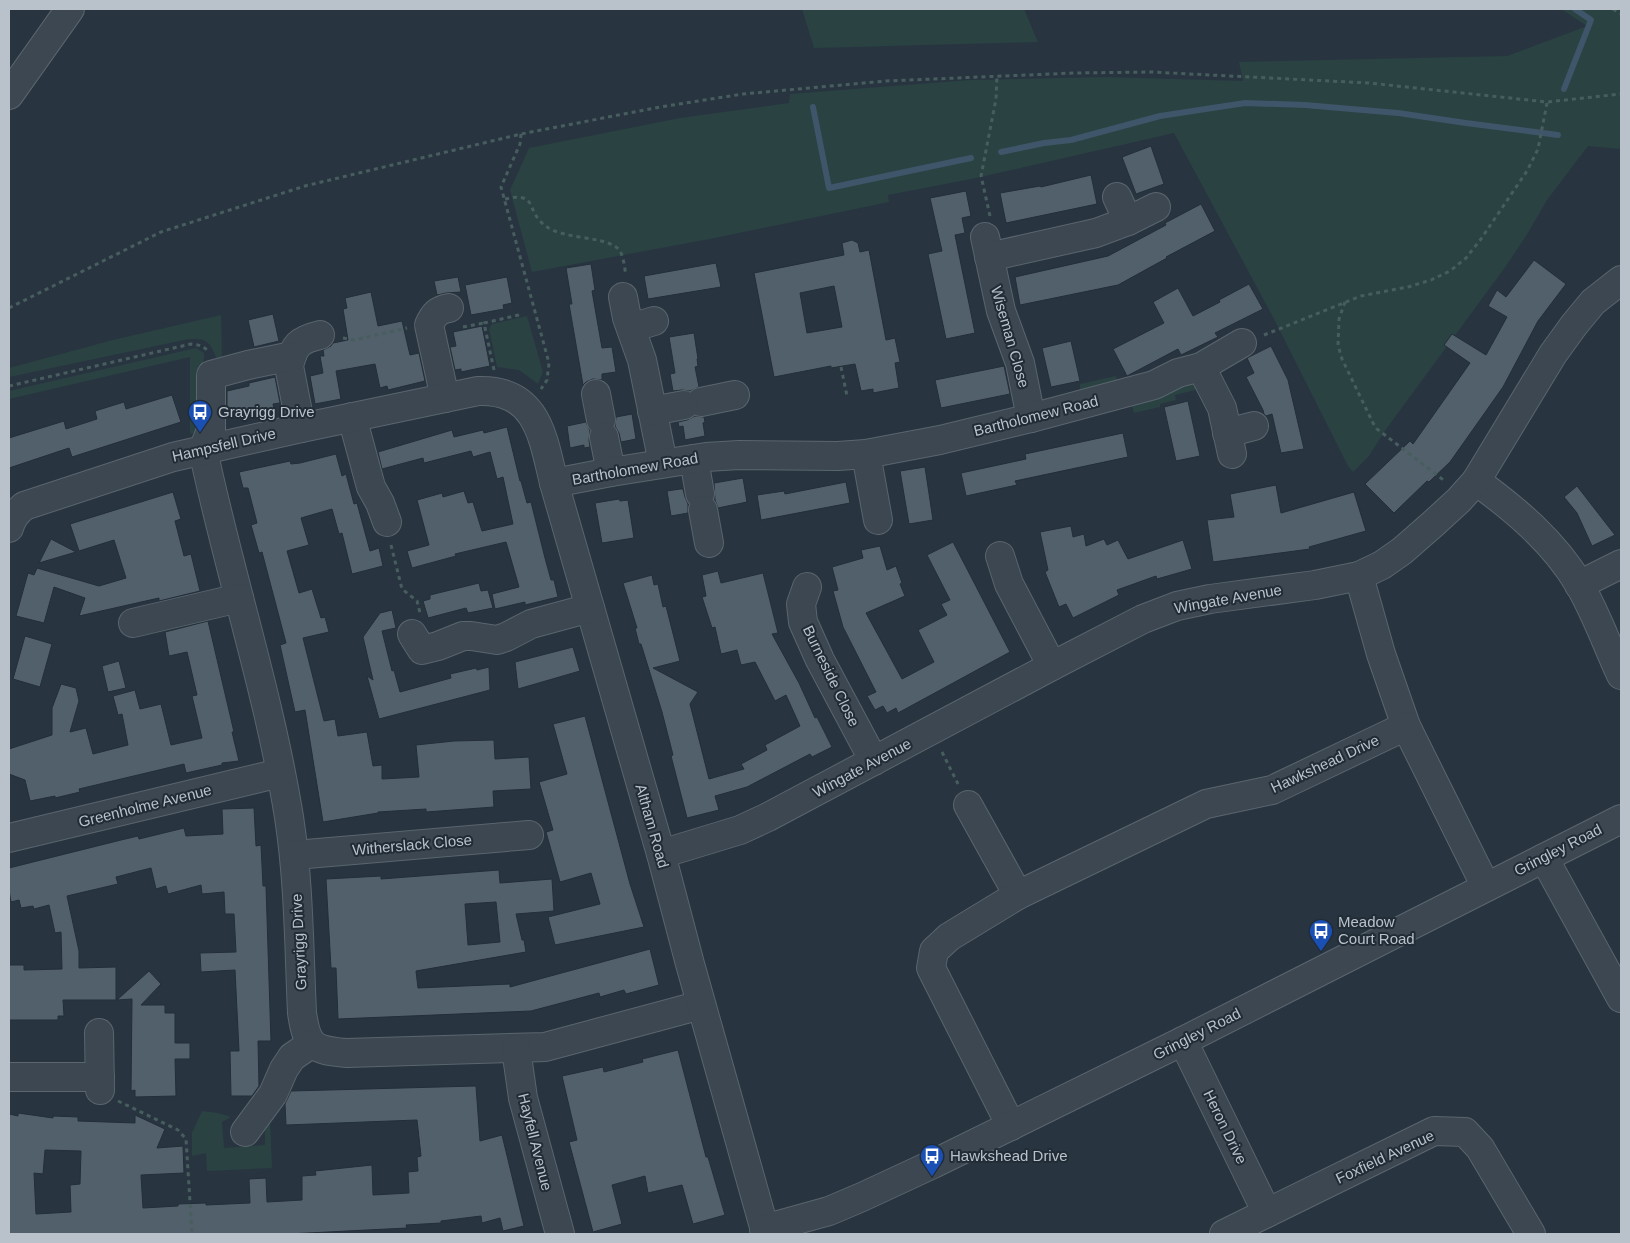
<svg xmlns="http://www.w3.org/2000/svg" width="1630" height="1243" font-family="Helvetica,sans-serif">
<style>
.green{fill:#2a4242}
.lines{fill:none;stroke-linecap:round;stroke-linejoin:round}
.stream{stroke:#3f5569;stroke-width:6}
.building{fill:#51606b;stroke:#232e38;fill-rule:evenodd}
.minor-casing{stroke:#5a656e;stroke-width:30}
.path{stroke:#485e5e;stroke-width:3;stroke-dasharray:4 4;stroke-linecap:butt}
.minor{stroke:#3c4751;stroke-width:28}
.labels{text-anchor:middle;stroke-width:4;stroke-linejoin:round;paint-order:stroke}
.street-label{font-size:15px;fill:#b9c2cb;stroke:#212c36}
.poi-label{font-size:15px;fill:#b9c2cb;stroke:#212c36;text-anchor:start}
</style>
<rect width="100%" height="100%" fill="#283541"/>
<g class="green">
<path d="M802,9h222l14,33 -224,6z"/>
<path d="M1561,9h60v140l-33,-3 -41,54 -21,36 -20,30 -122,166 -15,24 -16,16 -5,-6 -74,-147 -100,-186 -198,45 -88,17 1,7 -174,36 -183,34 -22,-82 19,-42 151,-30 109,-15 1,-9 181,-14 133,-3 139,4 -4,-19 268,-6 80,-30z"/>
<path d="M221,315l1,44h-5c-7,-16 -8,-21 -28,-20l-180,38v-9l104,-28z"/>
<path d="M527,316l16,56 -5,12 -19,-14 -22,-3 -8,-38 3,-5z"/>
<path d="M196,348l8,5v5l-2,73 -12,3v-77l-181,42v-8z"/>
<path d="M1116,376l2,9 -43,11 -1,-4 6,-2v-6z"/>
<path d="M1194,381l5,8 -24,6 1,5 -16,4v3l-26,6 -2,-7 2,-4z"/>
<path d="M202,1111l16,2 13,4 -9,5 2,26 41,-3v-22l5,-3 2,48 -65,3 -1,-18 -14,3v-23z"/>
</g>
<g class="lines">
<g class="stream">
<path d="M1564,89l27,-69 -16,-11"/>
<path d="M813,107l16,81 142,-30"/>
<path d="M1001,152l43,-9 27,-3 89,-24 85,-13 60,2 93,8 68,10 92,12"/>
</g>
</g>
<g class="building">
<path d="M1151,146l13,38 -28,10 -14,-37z"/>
<path d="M1091,175l6,29 -91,19 -6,-30 40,-7 1,1z"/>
<path d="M966,191l5,25 -9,2 3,15 -10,2 20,98 -29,6 -18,-85 14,-3 -12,-53z"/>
<path d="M1201,204l14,27 -49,26 1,1 -49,27 -98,20 -5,-28 93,-21 58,-31 -1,-2z"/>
<path d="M852,240l6,3 2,9 9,-2 17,90 9,-2 5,24 -5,1 4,25 -26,5v-4l-12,2 -6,-27 -24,4v-2l-57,11 -20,-104 90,-18 -2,-12zM834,286l8,41 -35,6 -7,-40z"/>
<path d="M1534,260l32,24 -28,37 -35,66 -53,75 -21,20 -2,-1 -33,32 -29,-29 45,-43 3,3 57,-81 -26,-18 8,-11 34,21 21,-38 -19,-11 9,-16 9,7z"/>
<path d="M716,263l5,24 -73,12 -4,-23z"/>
<path d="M591,264l4,26 -3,1 10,57 10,-1 4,25 -14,2v6l-9,-1 -7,3 -3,3 -14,-81h3l-6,-36z"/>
<path d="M458,277l3,15 -15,1 -9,2 -3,-14z"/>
<path d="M507,277l5,26 -9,2 1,4 -33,6 -6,-30z"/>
<path d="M1249,284l14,25 -48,24 3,4 -37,18 -3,-6 -51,27 -14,-27 51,-26 -11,-21 25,-14 15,28 27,-14 -1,-2z"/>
<path d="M371,292l7,34 24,-5 8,34 9,-2 6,28 -37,9 -1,-4 -7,2 -5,-24 -39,7 5,28 -26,5 -5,-28 13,-3 -3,-17h4l-1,-6 8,-4 2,-3 15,-3 -5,-31 4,-1 -2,-10z"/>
<path d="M273,314l6,27 -25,6 -6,-27z"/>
<path d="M482,326l8,40 -29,6v-3l-6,1 -5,-23 6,-1 -3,-14z"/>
<path d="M694,333l4,26h-1l1,7 -3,1 4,20 -9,4 -8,-1 -9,1 -3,-17 5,-1 -6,-36z"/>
<path d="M1071,341l9,40 -29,6 -9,-39z"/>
<path d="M1271,346l17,34 16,69 -23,4 -9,-39 -6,2 -2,-2 -1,-4 -17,-33 8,-4 -7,-15z"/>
<path d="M1004,366l6,28 -69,14 -6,-28z"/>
<path d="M275,377l5,26 -7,1 1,5 -38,8 -1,-2 -8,1v-25l22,-5v-3z"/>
<path d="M172,395l9,27 -109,35 -3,-9 -60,20v-30l55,-17 2,8 31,-10 -2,-8 29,-9 2,7z"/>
<path d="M1188,401l12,55 -24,5 -12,-54z"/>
<path d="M632,414l4,25 -15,3 -2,-9 -4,-7 1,-9z"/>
<path d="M695,416l9,1 1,5 -2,1 2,13 -20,4 -2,-14 -4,1 -1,-5 9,-2z"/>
<path d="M586,422l4,9 -1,9 1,7 -6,1v-3l-14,3 -3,-22z"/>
<path d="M507,427l13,54h1l6,22 4,-1 14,56 6,22h3l4,17 -33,8v-3l-30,7 -3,-15 27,-7 -13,-45 -51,12 1,2 -44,12 -5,-17 22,-6 -12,-45 25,-7 1,4 21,-6 4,12 5,-1 9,29 31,-7 -10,-47 -6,2 -7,-27 -17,5 -2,-6 -47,12 -1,-5 -41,11 -4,-17 74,-22 2,7 29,-7 1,3z"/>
<path d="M1123,433l5,24 -113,24 2,4 -51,11 -5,-23 65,-14 -1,-5z"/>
<path d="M336,454l6,22 4,-2 8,30 3,-1 13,48 9,-3 4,18 -31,8 -10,-41 -3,1 -7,-25 -31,9 8,27 -22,6 12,42 13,-4 9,29 4,-1 4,15 -26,6 21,83 11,-2 3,17 29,-4 6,34 9,-1v14l37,-2 -3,-32 38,-4 40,-1 1,19 34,-2 2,32 -38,2 1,16 -68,5v-3l-48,3v1l-55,9 -18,-112 -10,2 -15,-67 6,-2 -24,-91 -3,1 -8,-28 6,-2 -9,-35h-5l-4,-16 51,-11 1,3 9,-1z"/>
<path d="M925,467l8,53 -24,4 -9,-53z"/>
<path d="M743,478l4,24 -29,6 -3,-8 -1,-17z"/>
<path d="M846,482l4,21 -89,17 -4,-25 27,-4 1,3z"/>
<path d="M1276,485l5,28 73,-21 12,39 -57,16 1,2 -97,13 -6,-42 27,-3 -4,-23z"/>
<path d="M1577,486l38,49 -23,11 -15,-33 -13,-16z"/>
<path d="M680,489h3l2,8 3,7v9l-17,3 -4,-25z"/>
<path d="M173,492l8,27 -6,2 9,35 7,-2 9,37 -41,10v-3l-80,18 6,-18 -31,-11 -10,36 -28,-7 12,-43 6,2 3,-7 62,18 27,-8 -12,-38 -35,11 -9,-27z"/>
<path d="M619,499l1,2 8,-1 6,38 -32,5 -7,-40z"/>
<path d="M1071,526l2,11 11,-3 2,12 18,-7 3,6 11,-5 10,19 55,-19 9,29 -35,10 -1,-3 -39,14 2,5 -46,23 -7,-14 -7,3 -14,-35 3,-2 -8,-38z"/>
<path d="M51,539l25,13 -37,11z"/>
<path d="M953,542l57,110 -112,61 -2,-5 -9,5 -4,-7 -8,4 -8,-14 9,-4 -33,-65 -10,-36 5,-1 -6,-23 31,-9 -2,-8 19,-4 7,24 9,-4 6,17 -2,1 5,12 -39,17 36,66 32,-17 -16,-32 29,-15 -6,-11 9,-4 -23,-45z"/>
<path d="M718,571l3,12 42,-10 15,60 -6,1 27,49 16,35 2,-1 15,30 -20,10 -2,-3 -63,33 -32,9 4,14 -32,8 -16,-62 2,-1 -11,-43 -21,-68h-2l-4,-16h2l-14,-45 29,-8 2,10 4,-1 5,23 3,-1 14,55 -27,7 45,24 -8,12 19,75 35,-10 -3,-5 26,-14 -2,-5 35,-19 -14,-31 -11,6 -20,-39 -14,3 -4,-15 -16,4 -6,-27 -3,1 -10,-31 4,-1 -4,-21z"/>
<path d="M479,583l2,8 7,-1 5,18 -25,5 -2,-5 -38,10 -5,-17 7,-2v-4z"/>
<path d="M392,610l4,18 -14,3 10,40 2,-1 6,22 51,-14 -1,-4 26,-6 1,2 12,-3 1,23 -111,29 -12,-43 6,4 -10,-43 17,-24z"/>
<path d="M208,621l26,111h-2l7,29 -17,2v2l-36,8 -2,-9 -105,25 1,3 -25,6v-2l-25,5 -5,-21 -16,-6v-25l43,-14v-27l9,-24 15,4 3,13 -9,31 16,-4 7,26 35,-9 -6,-31 -4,1 -5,-19 22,-6 5,19 21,-5 10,41 31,-7 -10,-42 5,-1 -10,-43 -18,4 -4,-24z"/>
<path d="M25,636l27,8 -12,43 -27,-8z"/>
<path d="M573,647l7,24 -62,18 -3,-27z"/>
<path d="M119,661l7,27 -18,4 -6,-26z"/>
<path d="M585,716l45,168 14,43 -89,18 -7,-28 52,-13 -9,-31 -31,9 -14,-50 7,-2 -14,-48 28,-8 -14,-50z"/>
<path d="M254,808l2,38 5,-1 2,41h3l5,155h-13l1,45 -7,10h-21l-1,-45h9l-4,-81 -34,2 -1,-19 36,-1 -2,-38h-9l-1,-22 -22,2 -1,-9 -33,9 -2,-8 -10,3 -5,-21 -35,9 2,7 -51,12 12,55v17l37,-1v33h-53l1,16h-6v4h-49v-55h15v5l38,-1 -1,-37 -6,1 -6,-28 -15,4 -1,-3 -12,2 -2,-8 -8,2 -2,-12v-22l112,-28 17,-4 1,3 45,-11 2,8 37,-2 -1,-25z"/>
<path d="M499,870l1,13 52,-4 2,32 -38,3 6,26h2l2,12 -110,19 2,17 92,-4v3l140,-38 9,36 -33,9 -2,-4 -24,7 -1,-4 -68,18 -193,8 -2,-51h-5l-5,-89 55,-3v3zM496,902l4,40 -32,3 -3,-41z"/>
<path d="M149,971l12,13 -20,21h24v8h10v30h15v16h-15l1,37 -41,1v-7l-4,1 1,-92 -15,1z"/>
<path d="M678,1050l28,107h2l17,58 -32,9 -11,-39 -34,8 -3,-17 -33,9 10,39 -29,8 -24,-90 8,-2 -15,-64 41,-9 1,5 39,-10 -1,-3z"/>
<path d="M476,1086l4,55 22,-6 22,91 -21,5 -3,-13 -18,5 -1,-7 -40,5v2l-35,2 1,3 -119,6h-279v-120l9,2v-3l35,5v-2l25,1v4l57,2v-8l30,14 -8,19 26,-2 1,27 -43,2 2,33 35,-2v-2l28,-1v2l44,-2 -1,-24 17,-1 1,24 35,-2v-24l14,-1 -1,-4 57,-6 1,30 36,-2 -1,-21 10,-1 -1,-14 4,-1 -4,-36 -131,5 -1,-21 6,-13zM45,1150l36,1 -1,33 -10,1 1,27 -35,2 -2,-41 9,1z"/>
</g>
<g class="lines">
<g class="minor-casing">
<g id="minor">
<path d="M9,95l61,-86"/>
<path d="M1117,197l11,24"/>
<path d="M985,237l16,74 19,52 11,55"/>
<path d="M989,257l107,-24 32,-12 28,-14"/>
<path d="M623,297l4,21 15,42 21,103"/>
<path d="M631,328l23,-7"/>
<path d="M1201,367l21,41 10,46"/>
<path d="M596,394l5,26"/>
<path d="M445,398l-16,-73c5,-11 9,-15 20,-17"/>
<path d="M701,402l34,-7"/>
<path d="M652,411l32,-6"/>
<path d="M352,417l19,70 9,16 7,19"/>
<path d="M301,428l-12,-62c5,-21 10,-26 31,-31"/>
<path d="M1227,433l27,-7"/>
<path d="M604,437l7,35"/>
<path d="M203,450c26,123 66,243 86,367 10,65 10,131 13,196 5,34 11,37 45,40l198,-6 156,-42"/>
<path d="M203,450l8,-20v-55l37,-10 44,-9"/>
<path d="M866,454l12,66"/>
<path d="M694,459l6,35"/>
<path d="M1476,481c40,29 78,61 103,103 17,29 28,61 42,91"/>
<path d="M554,483l57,-11 95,-15 33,-2 99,1 28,-2 74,-14 91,-22 123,-33 24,-12 23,-6 41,-24"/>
<path d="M703,510l6,33"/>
<path d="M9,528c3,-10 7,-15 15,-22l149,-49 128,-29 177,-37c60,-2 65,47 76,92l107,371 29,110 76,270"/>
<path d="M1000,556l9,28 43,82"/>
<path d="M1359,576l22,78 25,72 80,161"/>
<path d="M1579,585l42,-21"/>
<path d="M807,587l-6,17 2,18 17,38 54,101"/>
<path d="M133,623l106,-25"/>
<path d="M412,634l10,16 16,-4 25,-10h8l26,4 9,-3 25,-13 59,-16"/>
<path d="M968,805l50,90"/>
<path d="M9,838l271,-65"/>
<path d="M661,854l79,-24 28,-13 284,-151 91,-47 34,-13 33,-7 105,-14 44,-9 23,-11 20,-14 32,-28 25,-23 17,-19 77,-127 21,-29 19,-23 28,-22"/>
<path d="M295,855l234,-20"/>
<path d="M1544,858l77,140"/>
<path d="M99,1033l1,57"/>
<path d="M1183,1041l84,172"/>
<path d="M516,1049l7,49 37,136"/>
<path d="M9,1077h91"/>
<path d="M1011,1126l-80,-158 3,-17 15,-14 69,-42 188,-91 66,-14 134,-64"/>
<path d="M245,1132l28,-38 11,-25 8,-12 19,-13"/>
<path d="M764,1229l65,-18 33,-14 71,-33 250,-123 438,-222"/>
<path d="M1224,1234l210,-103 31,1 15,16 51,86"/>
</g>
</g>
<g class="path">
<path d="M1613,9l8,5"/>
<path d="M521,134l-1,10 -19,43 48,176 -2,17 -6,9"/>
<path d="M505,199c35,-8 19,13 42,28 18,12 53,9 69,20 8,5 8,20 10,28"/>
<path d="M990,216l-9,-40 15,-77 1,-23"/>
<path d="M1345,302l-6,17 -1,26 4,14 31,64 4,6 69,53"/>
<path d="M9,308l152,-76 144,-46 216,-52 139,-27 83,-13 143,-13 188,-8 77,-1 218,11 178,19 74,-8"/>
<path d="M463,327l21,-4"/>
<path d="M1264,335l97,-39 47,-9 23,-7 19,-9 16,-13 15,-19 46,-68 11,-22 9,-46"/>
<path d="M343,338l11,2 53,-12"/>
<path d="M841,367l6,29"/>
<path d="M494,370l-10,-47 39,-9"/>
<path d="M9,386l182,-42c7,1 13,1 17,8"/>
<path d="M391,545l11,44 15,12 3,12"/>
<path d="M942,752l16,32"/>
<path d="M118,1101l60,29 8,9 6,95"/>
</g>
<use href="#minor" class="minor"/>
</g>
<defs>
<g id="bus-pin" transform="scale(1.25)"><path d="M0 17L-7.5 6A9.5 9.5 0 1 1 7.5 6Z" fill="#1a4fb4" stroke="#212c36"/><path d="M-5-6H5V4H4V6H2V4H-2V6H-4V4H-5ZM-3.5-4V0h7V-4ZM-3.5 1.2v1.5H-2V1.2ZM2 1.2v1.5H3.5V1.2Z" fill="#fff"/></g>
</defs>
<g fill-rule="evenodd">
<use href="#bus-pin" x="200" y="412"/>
<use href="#bus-pin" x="1321" y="931"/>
<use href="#bus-pin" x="932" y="1156"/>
</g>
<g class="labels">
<g class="street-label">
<text transform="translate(1010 337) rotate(74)" y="5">Wiseman Close</text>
<text transform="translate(1036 416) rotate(-14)" y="5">Bartholomew Road</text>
<text transform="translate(224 445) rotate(-13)" y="5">Hampsfell Drive</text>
<text transform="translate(635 469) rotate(-10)" y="5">Bartholomew Road</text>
<text transform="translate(1228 599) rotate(-10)" y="5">Wingate Avenue</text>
<text transform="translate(831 676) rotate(64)" y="5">Burneside Close</text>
<text transform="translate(1325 764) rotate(-25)" y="5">Hawkshead Drive</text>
<text transform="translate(862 768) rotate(-28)" y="5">Wingate Avenue</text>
<text transform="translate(145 806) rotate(-14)" y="5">Greenholme Avenue</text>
<text transform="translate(652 826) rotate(74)" y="5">Altham Road</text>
<text transform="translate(412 845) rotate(-5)" y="5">Witherslack Close</text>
<text transform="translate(1558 850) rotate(-27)" y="5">Gringley Road</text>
<text transform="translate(299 942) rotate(-93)" y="5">Grayrigg Drive</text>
<text transform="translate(1197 1034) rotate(-27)" y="5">Gringley Road</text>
<text transform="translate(1225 1127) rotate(64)" y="5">Heron Drive</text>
<text transform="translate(535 1142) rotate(76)" y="5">Hayfell Avenue</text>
<text transform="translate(1385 1157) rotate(-25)" y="5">Foxfield Avenue</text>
</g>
<g class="poi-label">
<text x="218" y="417">Grayrigg Drive</text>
<text x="1338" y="927">Meadow<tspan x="1338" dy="17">Court Road</tspan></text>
<text x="950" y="1161">Hawkshead Drive</text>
</g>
</g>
<rect width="1630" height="1243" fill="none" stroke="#b9c2cb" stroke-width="20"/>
</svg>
